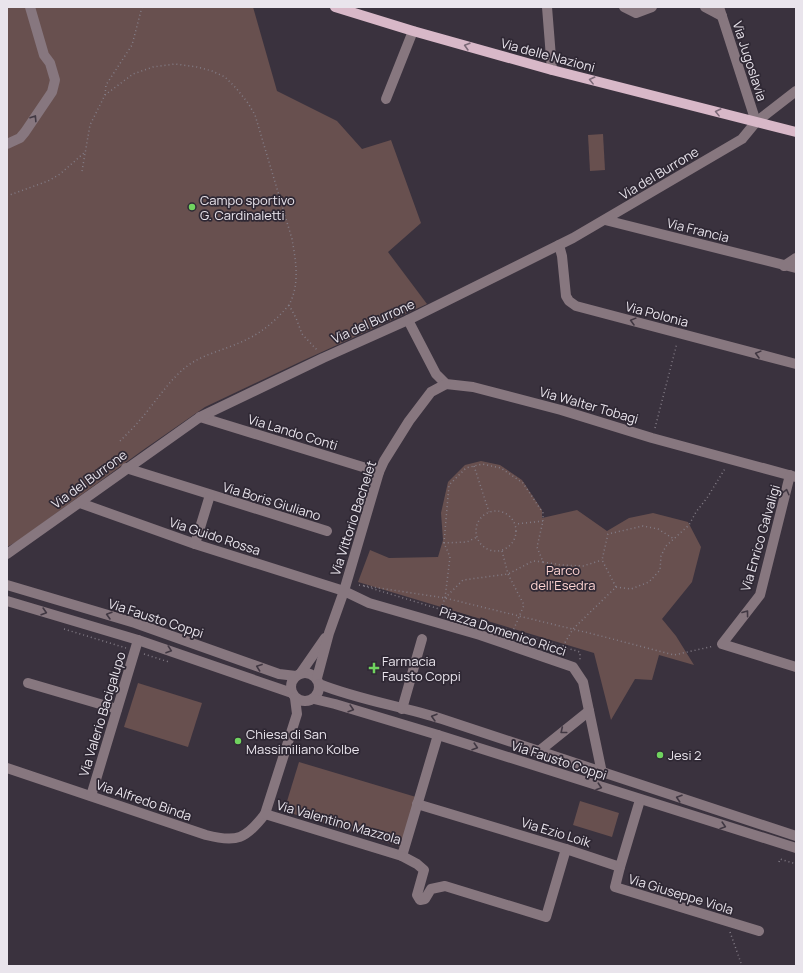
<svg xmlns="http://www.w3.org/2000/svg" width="803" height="973" font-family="Manrope,sans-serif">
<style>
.green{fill:#68504f}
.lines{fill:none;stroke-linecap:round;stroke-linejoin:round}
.path{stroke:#837c86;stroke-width:1.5;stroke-dasharray:1 3;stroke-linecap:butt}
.minor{stroke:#87777f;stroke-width:10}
.major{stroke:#d8b8c8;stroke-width:10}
.oneway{stroke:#7b6977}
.oneway2{stroke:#413843}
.poi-dot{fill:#70d35f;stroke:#2f2834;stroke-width:1.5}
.labels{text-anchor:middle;stroke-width:3.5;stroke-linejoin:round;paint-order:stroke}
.street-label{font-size:13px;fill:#e9e4ec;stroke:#2f2834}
.poi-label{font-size:13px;fill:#e9e4ec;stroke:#2f2834;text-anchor:start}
.park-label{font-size:13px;fill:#fdd3d1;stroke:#2f2834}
</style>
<rect width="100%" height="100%" fill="#3a323e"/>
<g class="green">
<path d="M7,7h246l24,84 60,30 25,28 29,-9 30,83 -33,29 39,52 -125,57 -97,46 -62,43 -125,91 -11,6z"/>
<path d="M603,134l2,36 -15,1 -2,-36z"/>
<path d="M481,461l19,4 22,15 20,30v8l35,-8 30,21 22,-13 24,-5 35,9 13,25 -9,35 -30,37 14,17 18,29 -35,-10 -7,25 -17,-1 -24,41 -17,-67 -236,-71 12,-32 19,8 49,-1 5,-17 -2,-27 7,-31 17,-17z"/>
<path d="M138,683l64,20 -14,44 -64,-20z"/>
<path d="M299,762l117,35 -15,50 -117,-36z"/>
<path d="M580,801l39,12 -7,24 -39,-12z"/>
</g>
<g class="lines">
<g class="path">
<path d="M105,95l1,-10 26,-40 10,-38"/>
<path d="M82,171l8,-46 15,-30 28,-21 20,-7 22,-3 22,3 15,4 13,6 11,11 12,15 7,12 37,124c4,23 8,45 -3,66l7,13 6,16 15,16"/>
<path d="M7,196l41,-15 12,-7 24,-21"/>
<path d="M655,428l22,-85"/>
<path d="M120,441c10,-10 20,-20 29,-32 13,-16 24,-33 41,-45 12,-8 26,-12 39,-17 27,-10 41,-20 60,-42"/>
<path d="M474,466l15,46"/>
<circle cx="496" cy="531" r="20"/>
<path d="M444,543l5,-58 17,-17 16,-4 19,4 22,15 20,30v8"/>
<path d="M502,551l6,23 16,31 -11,26"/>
<path d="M543,562l19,3 21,1 19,-6"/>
<path d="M359,585l86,13 156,38 73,19 40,-9"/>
<path d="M364,586l216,66v8"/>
<path d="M616,587l15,2 18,-7 11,-12 1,-14 5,-10 23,-21 7,-13 11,-14 19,-31"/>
<path d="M445,598l18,-18 45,-6 25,-13 10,1 -6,-15 6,-26 -27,3"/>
<path d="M441,609l4,-11 5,-41 -6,-14 23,-1 10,-5"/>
<path d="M64,629l62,19"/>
<path d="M563,646l10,-17 43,-42 -14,-27 6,-26 35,-8 15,3 16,10"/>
<path d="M144,654l25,8"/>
<path d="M779,862l1,-3 16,5"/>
<path d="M730,932l12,34"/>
</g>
<g class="minor">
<path d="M547,7l5,63"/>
<path d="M624,7l12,6 16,-6"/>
<path d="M705,7l17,9"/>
<path d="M719,7l37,115"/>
<path d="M386,99l27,-68"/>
<path d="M7,144l13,-6 5,-6 27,-40 3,-12 -5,-17 -6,-8 -14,-48"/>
<path d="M605,220l191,48"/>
<path d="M559,245l3,11 4,40 3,5 7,5 220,58"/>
<path d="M784,266l12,-8"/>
<path d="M408,320l28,54 10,10 27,3 88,23 91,28 144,39"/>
<path d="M200,417l179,55"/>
<path d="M126,468l201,63"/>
<path d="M790,475l-30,120 -38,49 74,23"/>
<path d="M80,503l115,41 149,47 25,12 111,32 93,32 10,15 19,91"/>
<path d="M195,544l15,-49"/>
<path d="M7,554l193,-137 123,-59 85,-38 165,-82 169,-99 14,-17 40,-31"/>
<path d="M7,585l128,38 144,51 17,2"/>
<path d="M7,601l131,39 154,53"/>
<circle cx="305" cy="687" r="14"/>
<path d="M300,674l25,-36"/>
<path d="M317,678l12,-45 15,-42 35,-119 5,-11 25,-40 22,-29 15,-8"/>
<path d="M28,683l89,26"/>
<path d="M319,684c40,16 82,22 123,35 118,40 236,79 354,117"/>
<path d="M314,699l21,5 103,31 358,113"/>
<path d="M402,709l20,-70"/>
<path d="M538,752l51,-41"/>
<path d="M7,768l199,67c31,8 40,4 59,-21l32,-100 -2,-16"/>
<path d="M91,796l47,-156"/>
<path d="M417,804l149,45 54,18 20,-67"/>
<path d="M265,814l137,42 36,-121"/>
<path d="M402,856l15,8 7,6 -7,25 3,5 5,-1 6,-10 14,-3 101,31 20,-68"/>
<path d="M620,867l-5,20 144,44"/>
</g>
<path class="major" d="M335,7l78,24 139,39 244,62"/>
</g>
<defs><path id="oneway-chevron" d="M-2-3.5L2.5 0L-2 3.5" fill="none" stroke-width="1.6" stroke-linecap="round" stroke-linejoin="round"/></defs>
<g class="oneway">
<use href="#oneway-chevron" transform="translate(467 46) rotate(-164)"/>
<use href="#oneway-chevron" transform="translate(592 80) rotate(-166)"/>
<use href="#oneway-chevron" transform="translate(718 112) rotate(-166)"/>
</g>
<g class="oneway2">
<use href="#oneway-chevron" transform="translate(34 118) rotate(-57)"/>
<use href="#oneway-chevron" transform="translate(633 321) rotate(-165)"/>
<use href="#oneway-chevron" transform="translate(758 354) rotate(-165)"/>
<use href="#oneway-chevron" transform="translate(786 492) rotate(-76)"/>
<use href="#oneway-chevron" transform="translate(44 612) rotate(17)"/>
<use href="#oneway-chevron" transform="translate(746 613) rotate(-53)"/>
<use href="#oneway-chevron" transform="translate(109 615) rotate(-164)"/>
<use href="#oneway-chevron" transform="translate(169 650) rotate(19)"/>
<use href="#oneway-chevron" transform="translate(259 667) rotate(-160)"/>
<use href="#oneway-chevron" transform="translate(351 709) rotate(17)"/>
<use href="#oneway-chevron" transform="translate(434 717) rotate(-164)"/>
<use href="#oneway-chevron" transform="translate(563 731) rotate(141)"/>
<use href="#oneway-chevron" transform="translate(475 747) rotate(18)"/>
<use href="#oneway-chevron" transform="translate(599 787) rotate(18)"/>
<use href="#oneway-chevron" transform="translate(679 798) rotate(-162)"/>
<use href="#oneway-chevron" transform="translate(723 826) rotate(17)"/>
</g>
<g class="poi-dot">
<circle cx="192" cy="207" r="4"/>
<path d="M372 662h4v4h4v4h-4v4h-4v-4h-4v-4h4z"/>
<circle cx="238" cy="741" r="4"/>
<circle cx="660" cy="755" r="4"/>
</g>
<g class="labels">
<g class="street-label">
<text transform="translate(548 55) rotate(15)" y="5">Via delle Nazioni</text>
<text transform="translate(750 61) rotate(72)" y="5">Via Jugoslavia</text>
<text transform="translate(659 173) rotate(-31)" y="5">Via del Burrone</text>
<text transform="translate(698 230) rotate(14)" y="5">Via Francia</text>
<text transform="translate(657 314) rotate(15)" y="5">Via Polonia</text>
<text transform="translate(373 321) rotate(-24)" y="5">Via del Burrone</text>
<text transform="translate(589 405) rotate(16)" y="5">Via Walter Tobagi</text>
<text transform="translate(293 432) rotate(17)" y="5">Via Lando Conti</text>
<text transform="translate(89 479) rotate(-36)" y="5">Via del Burrone</text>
<text transform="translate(272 501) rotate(17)" y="5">Via Boris Giuliano</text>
<text transform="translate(353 518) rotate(-72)" y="5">Via Vittorio Bachelet</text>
<text transform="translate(215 536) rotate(18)" y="5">Via Guido Rossa</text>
<text transform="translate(760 538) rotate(-74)" y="5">Via Enrico Galvaligi</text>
<text transform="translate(156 618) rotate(18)" y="5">Via Fausto Coppi</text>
<text transform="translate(503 631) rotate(18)" y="5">Piazza Domenico Ricci</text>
<text transform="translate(102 714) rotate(-73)" y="5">Via Valerio Bacigalupo</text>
<text transform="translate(559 760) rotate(18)" y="5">Via Fausto Coppi</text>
<text transform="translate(144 800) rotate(19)" y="5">Via Alfredo Binda</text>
<text transform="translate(339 822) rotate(16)" y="5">Via Valentino Mazzola</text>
<text transform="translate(556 832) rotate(17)" y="5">Via Ezio Loik</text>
<text transform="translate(681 894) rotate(17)" y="5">Via Giuseppe Viola</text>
</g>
<g class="poi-label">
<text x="200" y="205">Campo sportivo<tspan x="200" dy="15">G. Cardinaletti</tspan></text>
<text x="382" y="666">Farmacia<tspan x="382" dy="15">Fausto Coppi</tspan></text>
<text x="246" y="739">Chiesa di San<tspan x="246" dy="15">Massimiliano Kolbe</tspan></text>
<text x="668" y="760">Jesi 2</text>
</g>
<g class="park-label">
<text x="563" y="575">Parco<tspan x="563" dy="15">dell'Esedra</tspan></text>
</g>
</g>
<rect width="803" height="973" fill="none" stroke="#e9e4ec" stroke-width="16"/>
</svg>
